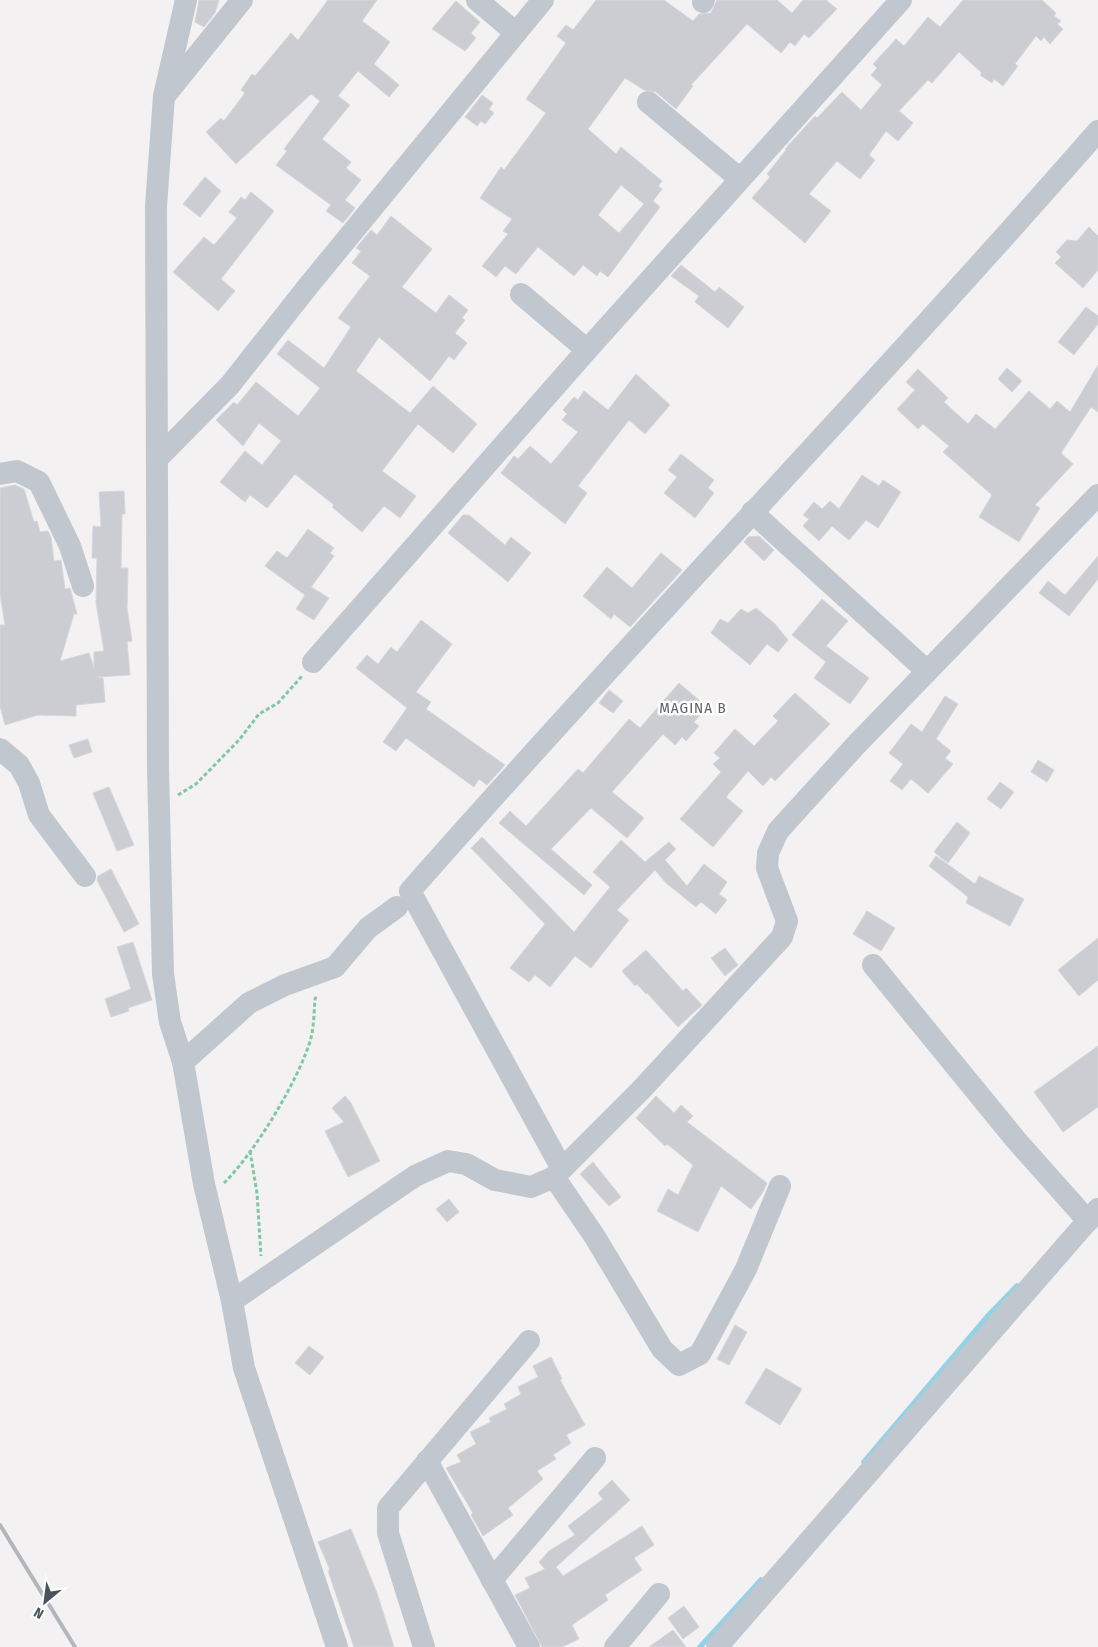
<svg xmlns="http://www.w3.org/2000/svg" width="1098" height="1647" font-family="'Fira Sans Condensed',sans-serif">
<style>
.lines{fill:none;stroke-linecap:round;stroke-linejoin:round}
.stream{stroke:#94d2e6;stroke-width:5.5}
.building{fill:#cbcdd3;stroke:#d5d7db;fill-rule:evenodd}
.path{stroke:#7ec8a6;stroke-width:3;stroke-dasharray:4 2.5;stroke-linecap:butt}
.minor{stroke:#c0c7ce;stroke-width:22}
.rail{stroke:#b3b6ba;stroke-width:4}
.labels{text-anchor:middle;stroke-width:5;stroke-linejoin:round;paint-order:stroke}
.quarter-label{font-size:15px;letter-spacing:1px;fill:#5e6165;stroke:#fff}
</style>
<rect width="100%" height="100%" fill="#f3f1f1"/>
<g class="lines">
<g class="stream">
<path d="M864,1462l123,-145 30,-31"/>
<path d="M700,1647l61,-67"/>
</g>
</g>
<g class="building">
<path d="M199,0h20l-4,13 -11,14 -9,-5z"/>
<path d="M328,0h49l-15,21 28,21 -16,22 25,21 -10,12 -31,-26 -20,25 12,9 -28,34 29,23 -5,6 15,12 -16,20 10,8 -12,15 -17,-12 5,-6 -55,-40 11,-14 -3,-2 36,-48 -9,-7 -75,70 -30,-32 15,-14 3,3 21,-28 -4,-3 11,-16 3,2 36,-43 7,7z"/>
<path d="M596,0h68l29,21 6,-7 12,-1 6,-13h60l15,13 11,-13h23l11,9 -28,29 -5,-4 -9,12 -5,-4 -9,11 -34,-29 -56,61 2,1 -17,23 -20,-17 -12,-2 -19,-12 -37,51 28,25 5,-7 41,34 -4,5 4,3 -9,12 7,6 -52,70 -8,-6 -3,5 -14,-11 -9,11 -36,-29 -22,27 -11,-8 -9,11 -14,-11 26,-32 -5,-3 9,-12 -32,-21 21,-31 3,3 42,-57 -20,-14 40,-56 -9,-7 9,-11 7,5zM621,185l23,19 -25,29 -21,-18z"/>
<path d="M963,0h79l14,13 -2,3 7,5 -4,3 6,5 -13,15 -6,-7 -3,4 -5,-5 -21,28 3,2 -15,20 -9,-7 -2,4 -12,-8 2,-2 -23,-21 -27,31 -4,-3 -29,31 14,12 -15,18 -12,-10 -17,24 6,5 -15,19 -23,-18 -28,33 22,17 -26,32 -53,-45 18,-21 -3,-3 19,-24 -1,-1 30,-33 2,2 25,-26 19,18 21,-25 -11,-10 6,-7 -4,-4 23,-25 8,7 24,-29 12,10z"/>
<path d="M456,1l24,21 -9,11 5,5 -11,13 -33,-22z"/>
<path d="M482,95l11,8 -4,6 5,4 -9,11 -4,-3 -4,5 -12,-9z"/>
<path d="M205,177l16,14 -21,26 -17,-13z"/>
<path d="M251,192l23,19 -53,68 14,12 -17,20 -45,-39 31,-35 10,8 23,-27 -8,-6 12,-15 4,3z"/>
<path d="M391,216l41,33 -30,38 34,26 13,-18 19,15 -6,8 3,2 -10,13 12,10 -13,17 -5,-4 -19,25 -51,-44 -23,34 54,42 23,-27 44,38 -24,29 -35,-29 -36,47 34,25 -16,22 -16,-12 -22,26 -30,-25 2,-2 -39,-31 -28,34 -17,-13 -5,7 -25,-20 25,-31 17,14 19,-24 -22,-18 -16,23 -27,-26 18,-18 3,3 19,-23 42,34 22,-28 -43,-34 11,-14 36,28 27,-41 -13,-9 32,-42 -18,-13 9,-12 -5,-3 15,-18 6,5z"/>
<path d="M1089,227l9,9v34l-15,18 -28,-25 6,-6 -5,-5 11,-12 10,1z"/>
<path d="M681,265l34,27 4,-5 25,20 -16,21 -33,-26 4,-6 -28,-20z"/>
<path d="M1086,307l12,9v8l-24,31 -16,-13z"/>
<path d="M1098,365v47l-7,-5 -30,46 12,11 -38,41 5,3 -21,34 -40,-25 13,-22 -49,-43 6,-6 -26,-22 -5,5 -21,-20 18,-19 -9,-8 12,-13 30,29 -4,4 24,22 8,-10 19,15 34,-38 21,18 7,-8 13,11z"/>
<path d="M1007,368l15,13 -10,11 -14,-13z"/>
<path d="M636,374l34,31 -25,29 -16,-14 -51,66 9,7 -22,31 -64,-51 13,-17 4,3 12,-13 21,18 27,-32 -16,-12 5,-6 -4,-4 11,-13 4,3 6,-9 24,19z"/>
<path d="M681,454l33,26 -6,8 6,5 -19,25 -31,-25 13,-16 -9,-7z"/>
<path d="M862,475l17,11 4,-6 18,12 -23,36 -12,-8 -17,20 -17,-14 -13,15 -16,-15 6,-7 -6,-4 11,-13 8,7 8,-8 9,8z"/>
<path d="M15,485l9,4 10,33 3,-1 3,11 8,-1 3,6 3,24 7,-1 4,29 5,-1 7,26h-3l-14,47 29,-8 5,15v-16l10,-1 -8,-48 1,-45h-5l1,-32 8,1 -2,-35 25,-1 1,23h-3l-1,54h7l-1,40 5,33 -5,1 3,33 -34,2 7,1 2,24 -29,3v11l-38,-1 -33,10 -5,-19v-81h5l-5,-31v-106z"/>
<path d="M463,515h6l36,30 6,-8 20,16 -23,29 -60,-49z"/>
<path d="M308,529l26,19 -4,5 4,3 -23,31 18,11 -15,22 -18,-11 9,-14 -40,-29 12,-15 10,7z"/>
<path d="M759,536l15,14 -10,11 -20,-19 4,-5z"/>
<path d="M661,553l21,17 -52,57 -16,-13 -3,5 -28,-23 24,-29 25,21z"/>
<path d="M1098,556v23l-29,37 -30,-23 9,-12 17,14z"/>
<path d="M822,599l26,22 -22,25 43,32 -19,26 -36,-26 12,-16 -34,-27z"/>
<path d="M756,608l19,16 13,16 -10,12 -11,-8 -17,21 -39,-32 9,-14 8,4 13,-14 7,4z"/>
<path d="M421,620l31,24 -36,48 15,10 -5,7 79,56 -18,20 -8,-6 -5,8 -68,-49 -10,13 -13,-9 24,-34 -51,-40 11,-13 11,9 13,-17 6,5z"/>
<path d="M679,683l28,24 -13,15 5,4 -13,15 -4,-4 -7,8 -12,-11 -51,58 32,26 -17,20 -36,-30 -40,41 41,36 -8,10 -85,-72 11,-12 16,15 52,-57 5,4 46,-54 11,9z"/>
<path d="M609,690l14,11 -10,12 -14,-10z"/>
<path d="M795,693l35,31 -55,57 -4,-4 -8,9 -15,-15 -22,26 17,14 -30,36 -33,-28 41,-47 -8,-8 7,-6 -6,-5 21,-24 19,17 24,-25 -5,-5z"/>
<path d="M945,696l13,8 -22,35 15,12 -6,7 8,6 -25,29 -17,-14 -9,11 -12,-9 13,-17 -14,-11 22,-29 11,8z"/>
<path d="M88,739l4,13 -18,6 -5,-13z"/>
<path d="M1038,760l16,10 -7,12 -16,-10z"/>
<path d="M1000,782l14,10 -13,17 -14,-10z"/>
<path d="M109,787l25,58 -17,6 -24,-58z"/>
<path d="M957,822l13,11 -22,30 -14,-11z"/>
<path d="M482,837l92,95 36,-45 -17,-15 28,-32 24,22 24,-20 7,7 -11,11 22,26 17,-22 23,18 -8,12 8,6 -11,14 -15,-12 -5,5 -30,-24 -11,-13 -38,40 12,10 -38,48 -16,-12 -25,31 -15,-12 -6,7 -19,-14 35,-44 -74,-76z"/>
<path d="M936,856l39,28 4,-8 45,23 -14,27 -44,-23 2,-6 -39,-31z"/>
<path d="M111,869l28,55 -15,8 -27,-52 1,-4z"/>
<path d="M867,911l28,17 -14,23 -28,-17z"/>
<path d="M1098,938v42l-19,16 -21,-26z"/>
<path d="M133,942l19,58 -24,8 1,3 -18,6 -6,-18 26,-10 -14,-42z"/>
<path d="M725,948l13,17 -13,11 -14,-18z"/>
<path d="M646,950l37,41 3,-3 16,17 -24,22 -31,-34 -1,1 -9,-10 -2,2 -13,-15z"/>
<path d="M1098,1046v61l-35,25 -29,-40z"/>
<path d="M345,1096l6,7 29,58 -32,16 -23,-46 19,-9 -12,-14z"/>
<path d="M656,1096l18,17 7,-8 12,11 -6,6 80,61 -4,9 -12,17 -30,-23 -23,46 -41,-21 11,-22 10,6 15,-30 -26,-21 -2,2 -29,-28z"/>
<path d="M593,1162l28,35 -12,9 -29,-32z"/>
<path d="M449,1199l10,13 -12,10 -11,-13z"/>
<path d="M735,1325l12,7 -18,33 -12,-6z"/>
<path d="M309,1346l15,11 -14,18 -15,-12z"/>
<path d="M551,1357l11,22 -2,1 25,45 -19,10 5,8 -18,12 3,4 -19,12 6,8 -35,29 5,7 -30,21 -12,-21 2,-2 -27,-45 15,-6 -4,-7 19,-11 -6,-12 21,-10 -2,-4 18,-9 -3,-5 17,-10 -3,-7 20,-10 -5,-11z"/>
<path d="M766,1368l36,21 -22,36 -35,-22z"/>
<path d="M612,1480l18,20 -74,67 7,9 79,-50 12,19 -20,13 8,12 -37,25 3,5 -36,25 7,14 -17,8h-20l-27,-52 15,-7 -5,-10 20,-9 -6,-7 10,-11 26,-16 -7,-9 35,-27 -5,-6z"/>
<path d="M351,1529l26,64 17,54h-40l-26,-76 2,-1 -12,-28z"/>
<path d="M684,1606l15,21 -16,12 -15,-21z"/>
<path d="M673,1630l13,17h-37z"/>
</g>
<g class="lines">
<g class="path">
<path d="M178,795l18,-11 43,-44 20,-26 19,-11 24,-27"/>
<path d="M250,1151l7,42 4,63"/>
<path d="M224,1183c30,-29 76,-105 87,-145 3,-12 3,-27 4,-39l2,-4"/>
</g>
<g class="minor">
<path d="M186,0l-22,96 -8,110 2,562 5,206 7,48 13,40 21,122 28,117 12,67 93,279"/>
<path d="M477,0l39,33"/>
<path d="M703,2l1,-2"/>
<path d="M167,93l75,-93"/>
<path d="M648,102l92,77"/>
<path d="M521,294l66,56"/>
<path d="M157,459l73,-74 79,-100 234,-285"/>
<path d="M0,474l17,-3 22,11 31,64 13,40"/>
<path d="M752,512l175,159"/>
<path d="M313,662l274,-312 314,-350"/>
<path d="M0,749l19,16 10,18 10,32 46,61"/>
<path d="M873,965l143,175 72,81"/>
<path d="M183,1062l66,-59 36,-18 50,-18 33,-39 29,-21"/>
<path d="M562,1169l-152,-278c226,-257 463,-503 688,-760"/>
<path d="M554,1177l41,60 67,112 17,16 21,-11 46,-85 34,-83"/>
<path d="M232,1301l183,-125 33,-15 18,3 29,16 36,7 23,-10 87,-87 141,-153 5,-16 -20,-53 1,-15 10,-22 78,-86 242,-250"/>
<path d="M427,1461l102,186"/>
<path d="M492,1580l103,-122"/>
<path d="M424,1647l-36,-114v-25l141,-167"/>
<path d="M615,1647l44,-53"/>
<path d="M717,1647l381,-438"/>
</g>
<path class="rail" d="M0,1525l75,122"/>
</g>
<g class="labels">
<g class="quarter-label">
<text x="693" y="713">MAGINA B</text>
</g>
</g>
<g transform="translate(45 1602) rotate(209)" stroke="#ffffff" stroke-width="4" paint-order="stroke">
<path d="M0-4L9 19L0 12L-9 19Z" fill="#4a535d"/>
<text y="-8" font-size="14" font-weight="bold" text-anchor="middle" fill="#4a535d">N</text>
</g>
</svg>
